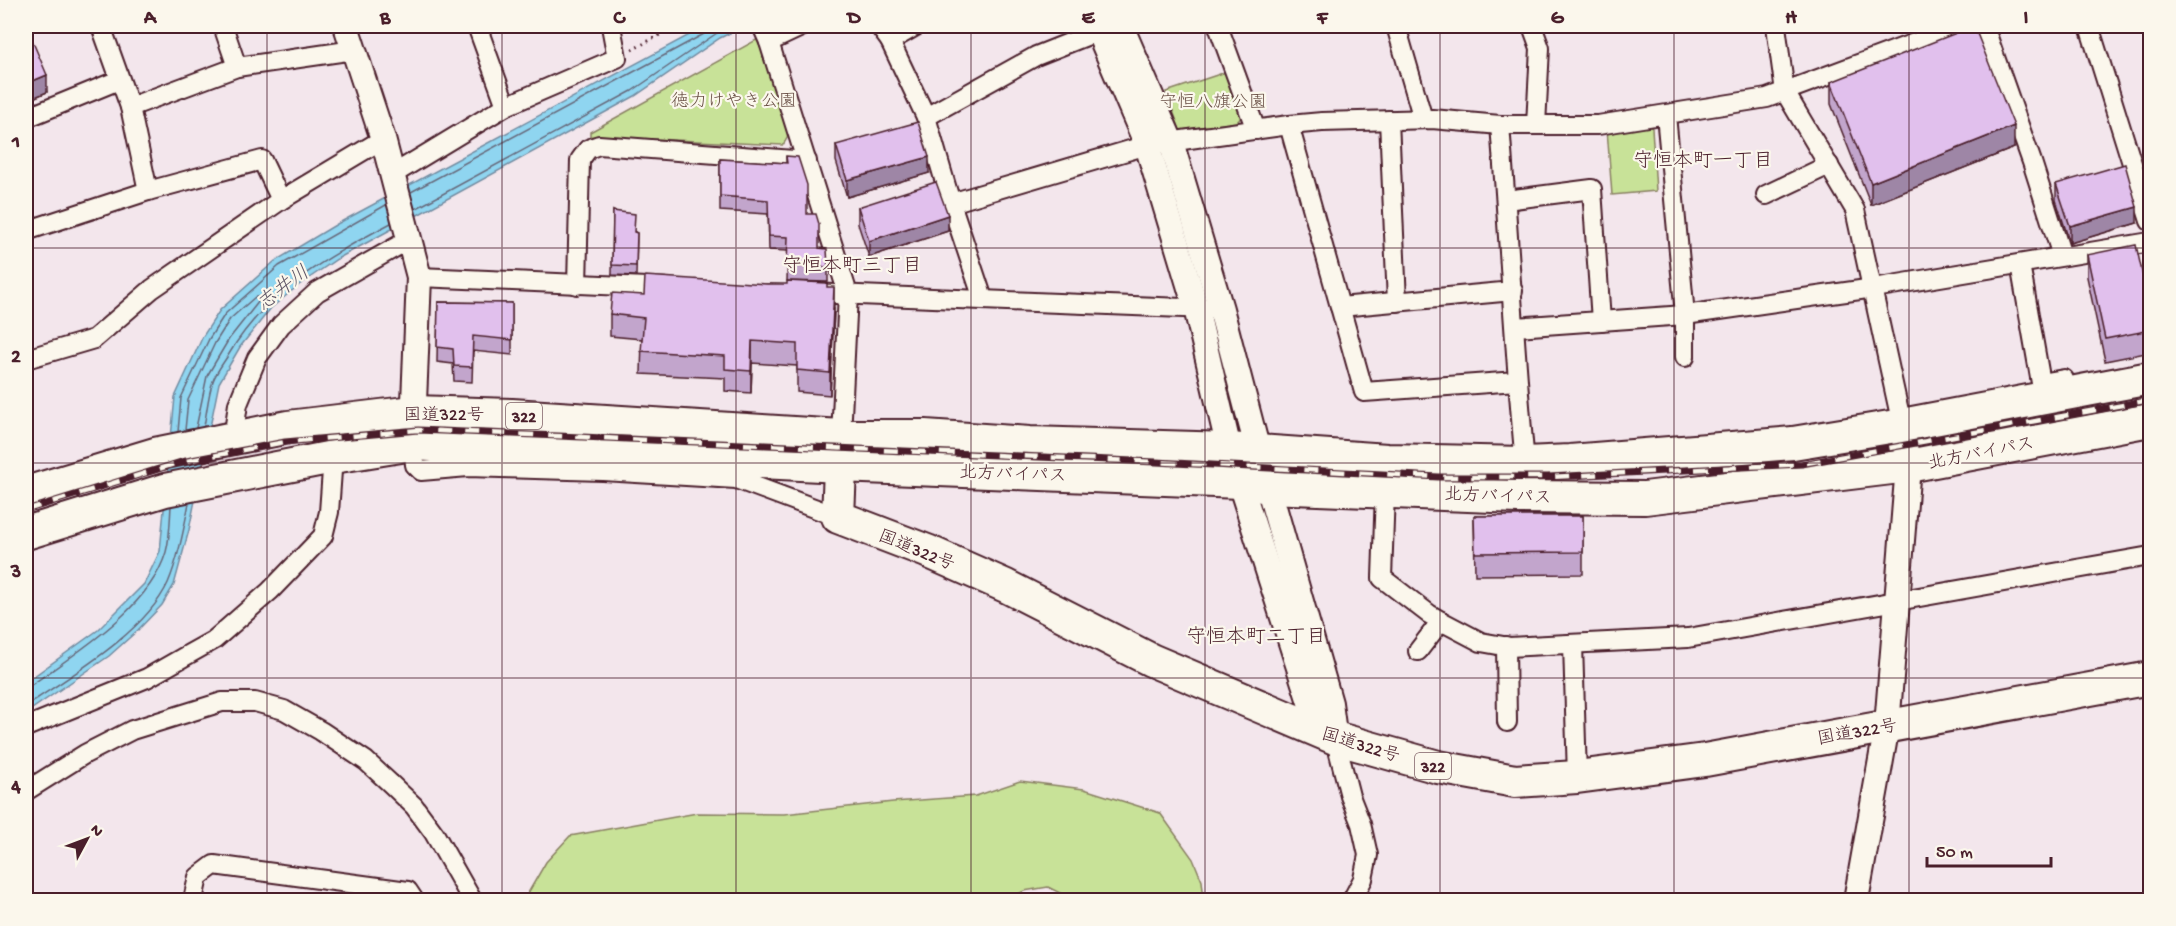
<svg xmlns="http://www.w3.org/2000/svg" width="2176" height="926" font-family="'Gochi Hand','Klee One',sans-serif">
<style>
.green{fill:#c8e298;stroke:#898062;stroke-width:1.5}
.water{fill:#8fd5f0;stroke:#738ca1;stroke-width:1.5}
.lines{fill:none;stroke-linecap:round;stroke-linejoin:round}
.shore{stroke:#66687a;stroke-width:1.5}
.street-casing{stroke:#4a1f2b;stroke-width:22}
.secondary-casing{stroke:#4a1f2b;stroke-width:28}
.highway-casing{stroke:#4a1f2b;stroke-width:36}
.path{stroke:#4a1f2b;stroke-width:3;stroke-dasharray:1.5 4.5;stroke-linecap:butt}
.street{stroke:#fbf7ec;stroke-width:18}
.secondary{stroke:#fbf7ec;stroke-width:24}
.highway{stroke:#fbf7ec;stroke-width:32}
.rail-casing{stroke:#4a1f2b;stroke-width:7}
.rail{stroke:#fbf7ec;stroke-width:4.5;stroke-dasharray:14;stroke-linecap:butt}
.wall{fill:#c2a5cc;stroke:#4a1f2b;stroke-width:1.5}
.shaded-wall{fill:#9e86a6;stroke:#4a1f2b;stroke-width:1.5}
.building{fill:#e1c0ed;stroke:#4a1f2b;stroke-width:1.5}
.grid{fill:none;stroke:#4a1f2b;stroke-width:1.5;stroke-opacity:0.55}
.labels{text-anchor:middle;stroke-width:4.5;stroke-linejoin:round;paint-order:stroke}
.shield{fill:#fbf7ec;stroke:#7f6065;stroke-width:1.5}
.shield-label{font-size:16px;font-weight:bold;fill:#4a1f2b}
.park-label{font-size:18px;fill:#6a5046;stroke:#fbf7ec}
.street-label{font-size:18px;fill:#4a1f2b;stroke:#fbf7ec}
.neighbourhood-label{font-size:20px;fill:#4a1f2b;stroke:#fbf7ec}
.water-label{font-size:20px;font-style:italic;fill:#5f5666;stroke:#fbf7ec}
.neatline{fill:none;stroke:#4a1f2b;stroke-width:2}
.grid-label{font-size:20px;text-anchor:middle;font-weight:bold;fill:#4a1f2b}
</style>
<rect width="100%" height="100%" fill="#f3e6ec"/>
<filter id="ink" filterUnits="userSpaceOnUse"><feTurbulence type="fractalNoise" baseFrequency=".0167" numOctaves="2"/><feDisplacementMap in="SourceGraphic" scale="12" xChannelSelector="R" yChannelSelector="G"/><feConvolveMatrix kernelMatrix="1 2 1 2 8 2 1 2 1" color-interpolation-filters="sRGB"/></filter>
<g filter="url(#ink)">
<g class="green">
<path d="M758,39l31,96 -6,10 -193,-9v-4z"/>
<path d="M1229,71l18,40 -10,11 -57,8 -14,-38z"/>
<path d="M1645,122l7,6 4,63 -44,4 -5,-66z"/>
<path d="M1020,781l64,8 76,24 33,46 9,22 2,19h-130l-26,-13 -24,4 -17,9h-483l22,-38 24,-26 127,-23 87,1 109,-12 83,-6z"/>
</g>
<path class="water" d="M706,26h38l-24,12 -85,58 -298,163 -38,26 -28,23 -31,39 -21,36 -30,147 -15,55 -12,20 -24,25 -29,26 -83,57v-31l72,-52 46,-46 16,-33 15,-154 28,-61 17,-26 55,-49 62,-37z"/>
<g class="lines">
<g class="shore">
<path d="M411,192l293,-158 4,-8"/>
<path d="M415,209l217,-118 85,-58 14,-7"/>
<path d="M204,426c3,-14 4,-31 9,-45 3,-9 11,-19 16,-27 38,-64 99,-97 162,-131"/>
<path d="M185,430l3,-30 27,-57 15,-24 25,-22h3l1,4 -30,38 -22,37 -11,52"/>
<path d="M178,432l3,-34 28,-59 16,-25 54,-48 107,-61"/>
<path d="M26,686l5,-1c45,-32 119,-77 135,-133 4,-14 4,-31 5,-46"/>
<path d="M26,706c44,-30 119,-73 142,-123 10,-23 16,-55 21,-80"/>
</g>
<g class="street-casing">
<g id="street">
<path d="M101,26l29,81 18,84"/>
<path d="M223,26l14,41"/>
<path d="M477,26l29,80"/>
<path d="M762,26l7,16 79,252 -7,142"/>
<path d="M879,26l11,15 36,76 25,86 32,96"/>
<path d="M1218,26l38,104"/>
<path d="M1396,26l27,93"/>
<path d="M1532,26l8,22 -4,77"/>
<path d="M1776,26l9,66 70,118 47,215"/>
<path d="M1984,26l48,136 30,94"/>
<path d="M2089,26l61,195"/>
<path d="M890,41l26,-15"/>
<path d="M769,42l34,-16"/>
<path d="M130,107l107,-40 117,-17"/>
<path d="M1666,115l19,200v42"/>
<path d="M926,117l110,-61 63,-25"/>
<path d="M26,118l93,-38"/>
<path d="M1389,120l8,182"/>
<path d="M1289,125l75,267 153,-11"/>
<path d="M1500,125c9,112 14,225 25,338"/>
<path d="M392,175l114,-69 111,-48 -6,-32"/>
<path d="M1766,195l63,-30"/>
<path d="M1506,200l86,-11 9,132"/>
<path d="M951,203l196,-58 142,-20 33,-3 110,-3 68,6h98l169,-27 193,-72"/>
<path d="M26,231l122,-40 114,-31 19,40"/>
<path d="M2020,264l21,119 23,-4"/>
<path d="M419,277l250,11"/>
<path d="M577,285l3,-125 8,-11 11,-4 208,16"/>
<path d="M810,293l398,16"/>
<path d="M1340,307l173,-16"/>
<path d="M1515,327l170,-12 189,-27 276,-46"/>
<path d="M26,359l68,-20 58,-50 129,-89 102,-61"/>
<path d="M233,439l5,-35 19,-46 24,-33 36,-33 93,-53"/>
<path d="M413,444l2,21 6,6 47,-4 135,4 133,8 102,38"/>
<path d="M1385,491l-3,87 47,36 12,7 40,21 28,5 179,-9 462,-82"/>
<path d="M1573,644l4,133"/>
<path d="M1506,646l1,76"/>
<path d="M1418,651l23,-30"/>
<path d="M26,727l121,-49 42,-24 25,-14 56,-49 53,-55 6,-24 4,-55"/>
<path d="M1335,738l15,58 11,28 7,31 -5,24 -11,21"/>
<path d="M26,791l59,-37 47,-24 90,-28h33l29,8 37,21 45,30 26,24 22,21 20,27 38,67"/>
<path d="M193,900l5,-23 16,-12 194,26 6,9"/>
</g>
</g>
<g class="secondary-casing">
<g id="secondary">
<path d="M346,26l37,113 36,138 -6,150"/>
<path d="M1096,26l51,119 49,163 33,141 82,256 24,33"/>
<path d="M1121,26l50,116 50,167 37,142 72,252 4,30"/>
<path d="M1856,900l31,-174 21,-260 -6,-41"/>
</g>
</g>
<g class="highway-casing">
<g id="highway">
<path d="M841,445l-3,72 89,34 79,35 145,74 184,78 103,29 77,14 62,-4 128,-17 445,-82"/>
<path d="M26,493l129,-39 133,-27 126,-15 98,3 329,21h84l105,7 199,6 158,11 138,3 45,-2 223,-18 109,-18 248,-47"/>
<path d="M26,533l139,-43 168,-33 80,-13 427,22 400,16 28,5 250,10 127,1 263,-32 242,-46"/>
</g>
</g>
<path class="path" d="M632,50l44,-24"/>
<use href="#street" class="street"/>
<use href="#secondary" class="secondary"/>
<use href="#highway" class="highway"/>
<g class="rail-casing">
<path id="rail" d="M26,510l155,-48 104,-20 133,-12 738,32 283,15h109l254,-13 348,-64"/>
</g>
<use href="#rail" class="rail"/>
</g>
<g class="wall">
<path d="M26,26l21,66 -19,8 -2,-5z"/>
<path d="M1831,82l183,66 -143,57 -40,-101z"/>
<path d="M836,145l93,28 -82,24 -11,-36z"/>
<path d="M786,156l33,92 9,19v15l-41,-1 1,-30 -19,-1 -1,-36 -48,-3v-52l66,4z"/>
<path d="M2056,184l81,39 -67,20 -14,-43z"/>
<path d="M858,207l90,24 -79,26 -11,-33z"/>
<path d="M613,211l22,21 2,1 -1,43 -24,-1z"/>
<path d="M2087,255l64,58v39l-46,9 -18,-84z"/>
<path d="M767,284l60,3 7,22 -4,86 -33,-3v-26l-45,-3 -1,30 -26,-2v-13l-84,-4 1,-35 -32,-3v-22l34,-19z"/>
<path d="M438,302l74,1v52l-39,-4 -1,31 -18,-1 -1,-17 -16,-2z"/>
<path d="M1474,516h109v58l-108,1z"/>
</g>
<g class="shaded-wall">
<path d="M47,75v17l-19,8v-17z"/>
<path d="M2014,126v22l-143,57v-22z"/>
<path d="M929,157v16l-82,24v-17z"/>
<path d="M2137,207v16l-67,20v-17z"/>
<path d="M948,215v16l-79,26v-16z"/>
<path d="M834,287v22l-4,86v-22z"/>
<path d="M752,341v22l-1,30v-22z"/>
</g>
<g class="building">
<path d="M26,26l21,49 -19,8 -2,-5z"/>
<path d="M1974,26l40,100 -143,57 -40,-101z"/>
<path d="M918,122l11,35 -82,23 -11,-35z"/>
<path d="M786,156l12,1 9,28v29h9l3,10v24l8,1 1,18 -41,-1 1,-29 -19,-1 -1,-36 -48,-4v-37l67,4z"/>
<path d="M2125,164l12,43 -67,19 -14,-42z"/>
<path d="M936,182l12,33 -79,26 -11,-34z"/>
<path d="M613,211l22,3 -1,18 3,1 -1,33 -24,-1z"/>
<path d="M2136,245l15,68v17l-46,9 -18,-84z"/>
<path d="M645,276l122,8h20v-3l40,2v4h7l-4,86 -33,-3v-26l-45,-3 -1,30 -26,-2v-13l-84,-5 3,-33 -34,-4 2,-21 32,2z"/>
<path d="M438,302l74,1v37l-39,-4 -1,31 -18,-1 -1,-17 -16,-2z"/>
<path d="M1474,516h109v36l-108,1z"/>
</g>
</g>
<path class="grid" d="M267,26v874M502,26v874M736,26v874M971,26v874M1205,26v874M1440,26v874M1674,26v874M1909,26v874M26,248h2124M26,463h2124M26,678h2124"/>
<g class="labels">
<g class="shield">
<rect x="506" y="403" width="36" height="26" rx="4.5"/>
<rect x="1415" y="753" width="36" height="26" rx="4.5"/>
</g>
<g class="shield-label">
<text x="524" y="422">322</text>
<text x="1433" y="772">322</text>
</g>
<g class="park-label">
<text x="734" y="106">徳力けやき公園</text>
<text x="1213" y="107">守恒八旗公園</text>
</g>
<g class="street-label">
<text x="444" y="420">国道322号</text>
<text transform="translate(1981 452) rotate(-11)" y="6">北方バイパス</text>
<text transform="translate(1013 473) rotate(2)" y="6">北方バイパス</text>
<text transform="translate(1498 495) rotate(2)" y="6">北方バイパス</text>
<text transform="translate(917 549) rotate(22)" y="6">国道322号</text>
<text transform="translate(1857 731) rotate(-10)" y="6">国道322号</text>
<text transform="translate(1361 744) rotate(17)" y="6">国道322号</text>
</g>
<g class="neighbourhood-label">
<text x="1703" y="166">守恒本町一丁目</text>
<text x="852" y="271">守恒本町三丁目</text>
<text x="1256" y="642">守恒本町二丁目</text>
</g>
<g class="water-label">
<text transform="translate(282 287) rotate(-37)" y="7">志井川</text>
</g>
</g>
<rect width="2176" height="926" fill="none" stroke="#fbf7ec" stroke-width="66"/>
<g transform="translate(87 839) rotate(49)" stroke="#fbf7ec" stroke-width="4.5" paint-order="stroke">
<path d="M0-4.5L10 22L0 15L-10 22Z" fill="#4a1f2b"/>
<text y="-9" font-size="16" font-weight="bold" text-anchor="middle" fill="#4a1f2b">N</text>
</g>
<path d="M1927 857v9h124v-9" fill="none" stroke="#4a1f2b" stroke-width="3"/>
<text x="1936" y="857" font-size="18" fill="#4a1f2b" stroke="#fbf7ec" stroke-width="4.5" paint-order="stroke">50 m</text>
<rect x="33" y="33" width="2110" height="860" class="neatline"/>
<g class="grid-label">
<text x="150" y="23">A</text>
<text x="385" y="23">B</text>
<text x="619" y="23">C</text>
<text x="854" y="23">D</text>
<text x="1088" y="23">E</text>
<text x="1322" y="23">F</text>
<text x="1557" y="23">G</text>
<text x="1791" y="23">H</text>
<text x="2026" y="23">I</text>
<text x="16" y="147">1</text>
<text x="16" y="362">2</text>
<text x="16" y="577">3</text>
<text x="16" y="792">4</text>
</g>
</svg>
